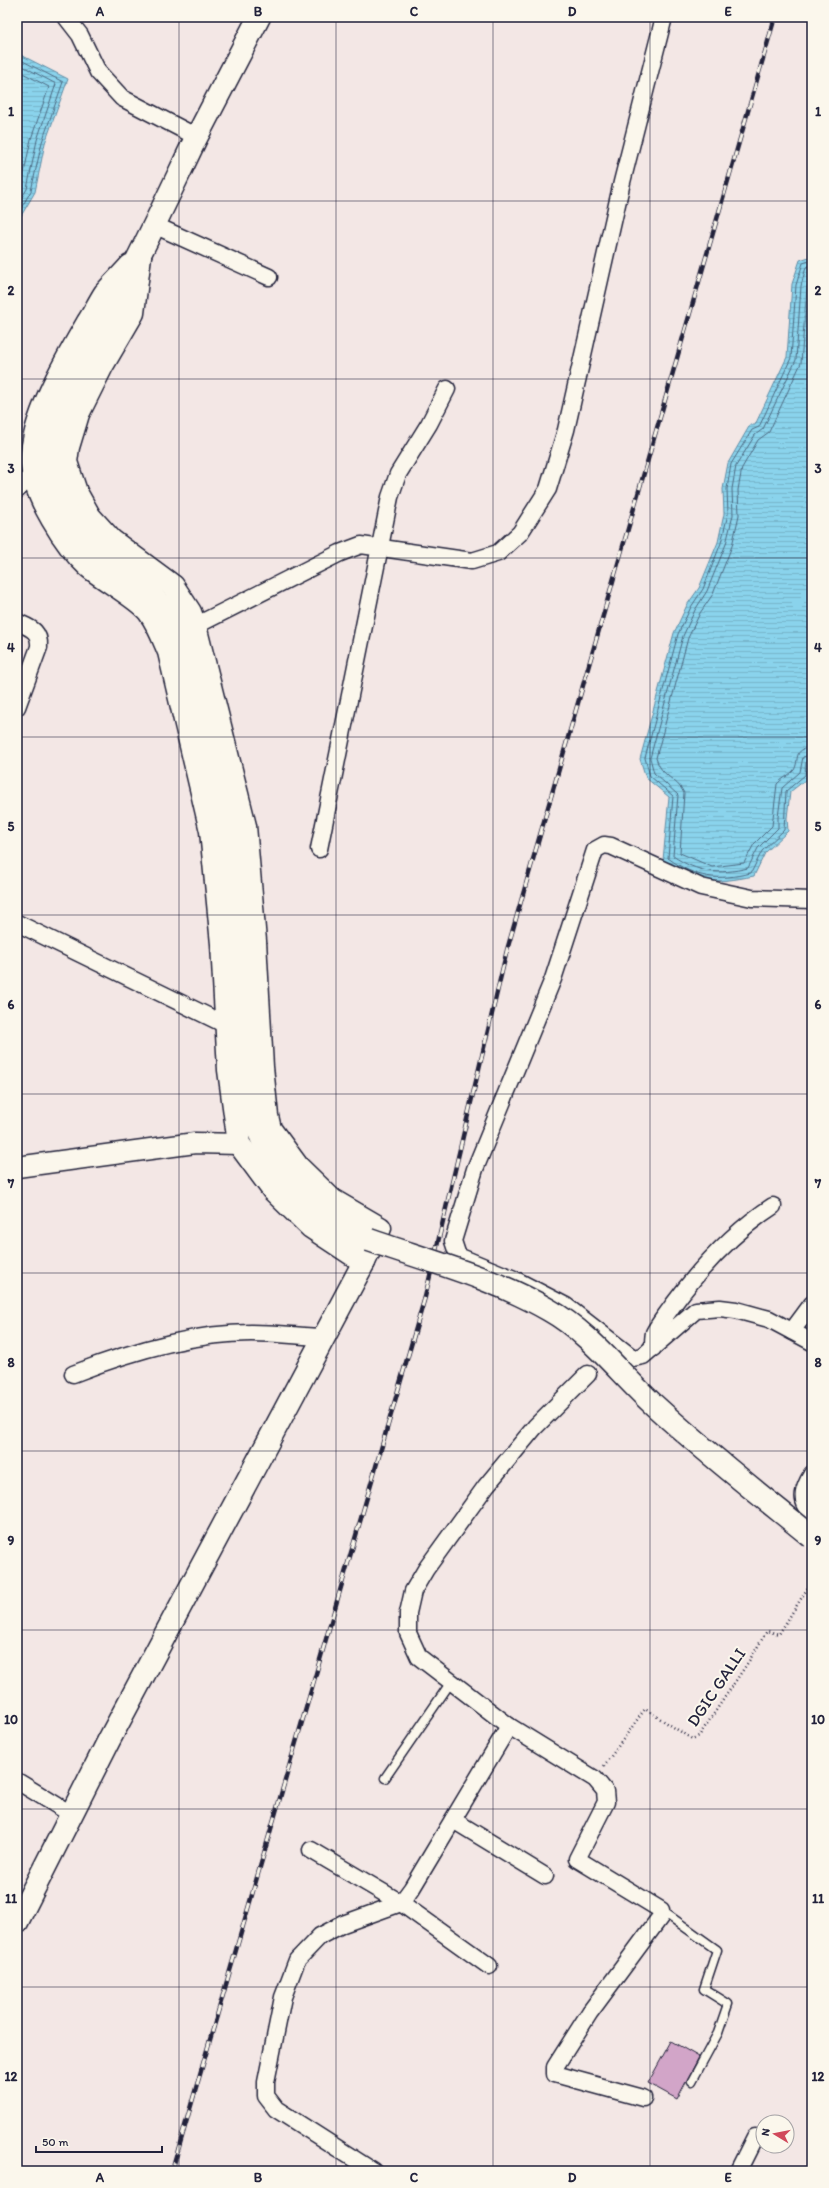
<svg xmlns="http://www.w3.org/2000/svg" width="829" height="2188" font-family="Itim,sans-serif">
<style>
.water{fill:url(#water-rules);stroke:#608ca5}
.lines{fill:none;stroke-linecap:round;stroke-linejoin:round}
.shore{stroke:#4c6982;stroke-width:1}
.building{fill:#d2a5c8;stroke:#22223b}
.service-casing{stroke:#22223b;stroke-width:11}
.minor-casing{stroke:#22223b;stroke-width:19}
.tertiary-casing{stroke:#22223b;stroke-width:23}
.secondary-casing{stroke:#22223b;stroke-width:25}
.trunk-casing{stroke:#22223b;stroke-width:25}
.path{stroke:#22223b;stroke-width:2.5;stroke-dasharray:1 3;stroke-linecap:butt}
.service{stroke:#fbf7ec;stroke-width:8}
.minor{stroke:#fbf7ec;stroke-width:16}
.tertiary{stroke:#fbf7ec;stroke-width:20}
.secondary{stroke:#fbf7ec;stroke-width:22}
.trunk{stroke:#fbf7ec;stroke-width:22}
.rail-casing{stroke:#22223b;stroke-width:4.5}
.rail{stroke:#fbf7ec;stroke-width:3;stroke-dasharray:9;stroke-linecap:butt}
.trunk-bridge-casing{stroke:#22223b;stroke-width:25;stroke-linecap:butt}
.trunk-bridge{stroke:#fbf7ec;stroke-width:22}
.grid{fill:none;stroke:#22223b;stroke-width:1;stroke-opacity:0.55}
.labels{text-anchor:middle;stroke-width:4;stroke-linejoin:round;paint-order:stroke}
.street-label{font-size:17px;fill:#22223b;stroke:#fbf7ec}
.neatline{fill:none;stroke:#22223b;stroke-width:1.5}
.grid-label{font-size:13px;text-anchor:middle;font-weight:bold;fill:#22223b}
</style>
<defs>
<pattern id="water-rules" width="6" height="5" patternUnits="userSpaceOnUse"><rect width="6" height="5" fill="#8ad3ec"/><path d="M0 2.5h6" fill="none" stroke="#77b5cb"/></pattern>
</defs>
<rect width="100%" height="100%" fill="#f3e7e5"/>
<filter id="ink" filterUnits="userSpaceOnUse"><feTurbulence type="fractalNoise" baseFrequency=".025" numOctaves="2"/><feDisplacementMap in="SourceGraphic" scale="8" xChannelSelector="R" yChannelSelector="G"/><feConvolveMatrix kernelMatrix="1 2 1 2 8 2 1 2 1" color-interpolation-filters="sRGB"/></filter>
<g filter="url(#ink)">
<g class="water">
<path d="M17,53l51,26 -23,64 -10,49 -14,24 -4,-1z"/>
<path d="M812,256v500l-3,21 -19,15 -3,26 1,13 -23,22 -11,23c-42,8 -54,8 -91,-16l6,-63 -23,-19 -6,-19 34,-126 13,-28 12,-17 19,-46 6,-28 -1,-25 5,-26 22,-38h5l32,-68 5,-73 8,-24z"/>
</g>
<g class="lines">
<g class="shore">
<path d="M17,58l46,24 -21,60 -11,49 -11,19 -3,1"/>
<path d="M17,63l39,21 -19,56 -10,49 -10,16"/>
<path d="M17,70l32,17 -18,52 -10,48 -4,6"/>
<path d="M812,260l-9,3 -7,22 -5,73 -32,69 -7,3 -21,34 -4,25 1,25 -7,29 -18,46 -12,18 -13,27 -33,124 5,18 23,20 -5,62c29,21 49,23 83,15l11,-22 22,-21 2,-39 19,-16 1,-13 6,-3"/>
<path d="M812,265l-6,2 -5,19 -5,74 -33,69 -8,6 -19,31 -4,23 1,26 -7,29 -19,47 -12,19 -12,26 -33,122 4,15 24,22 -5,61c25,17 46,19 75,12l10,-20 20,-20v-11l4,-29 18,-16 3,-15 9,-3"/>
<path d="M812,272l-5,15 -6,76 -32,69 -11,8 -16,28 -4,22 1,25 -7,31 -19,48 -13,19 -12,25 -32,120c5,19 21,20 28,35l-4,60 32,14 32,-4 10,-19 18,-18 5,-42c4,-5 13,-9 17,-14 6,-10 -2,-22 18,-22"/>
</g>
</g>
<path class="building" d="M671,2041l28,16 -22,42 -29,-16z"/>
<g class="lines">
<g class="service-casing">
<g id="service">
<path d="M385,1778l66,-96"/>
<path d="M661,1910l56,40 -13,39 24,15 -10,29 -26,48"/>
</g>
</g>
<g class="minor-casing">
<g id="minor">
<path d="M66,17l14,18 18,37 24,26 75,39"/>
<path d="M154,225l115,52"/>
<path d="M17,490l17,-17"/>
<path d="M17,622c13,6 23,8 22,25l-22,60"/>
<path d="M195,626l145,-73 21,-8 111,16 26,-8 22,-20 28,-44 18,-59 56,-248 42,-165"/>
<path d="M319,849l71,-352 8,-23 31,-50 18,-35"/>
<path d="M812,900l-60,-2 -51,-11 -90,-41 -7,-1 -9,5 -42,129 -78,190 -22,72 5,15 56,23 52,27 67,52 10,-2 53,-46 24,-2 16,2 33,9 43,23"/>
<path d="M17,923l209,102"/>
<path d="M792,1331l20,-27"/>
<path d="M653,1348c0,-5 0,-11 1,-15 5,-10 13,-19 19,-28 28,-38 60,-73 100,-99"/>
<path d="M73,1374c56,-22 118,-41 178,-41 24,0 49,3 73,4"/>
<path d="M588,1374l-53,53 -49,59 -60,83 -13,22 -5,22v20l11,24 90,69 86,53 10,12 1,11 -29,57 84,51v6l-71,96 -35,55v7l88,24"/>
<path d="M812,1474c-8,13 -14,27 0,38"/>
<path d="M17,1781l54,33"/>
<path d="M453,1820l92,56"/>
<path d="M311,1850l90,53 88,63"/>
<path d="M373,2171l-97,-62 -10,-13v-14l17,-85 14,-37 23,-24 23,-12 58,-21 11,-15 97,-162"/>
<path d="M738,2171l17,-34"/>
</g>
</g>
<g class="tertiary-casing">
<path id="tertiary" d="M17,1167l178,-24 44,1"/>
</g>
<g class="secondary-casing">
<g id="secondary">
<path d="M130,266c-8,9 -17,18 -25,27 -6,9 -11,20 -17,29 -21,36 -59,100 -56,142 2,32 33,81 56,102 16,14 49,31 61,46 9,12 14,26 20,40l42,179 11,113 7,126 10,74 34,46 38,37 53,35"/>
<path d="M17,1922l92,-182 255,-478 16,-34 -48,-28 -34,-33 -28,-38 -3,-13 -5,-49 -7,-126 -10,-115 -50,-200 -5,-14 -17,-26 -62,-46 -21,-23 -14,-25 -10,-30 2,-15 10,-33 24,-48 31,-53 7,-57"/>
</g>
</g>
<g class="trunk-casing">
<path id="trunk" d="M259,17c-21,41 -43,82 -64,123 -24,50 -47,100 -73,149 -14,27 -27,54 -41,80 -12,24 -28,50 -31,77 -5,54 35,94 73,126 14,12 30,22 41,37 17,22 23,51 30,77 18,70 34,140 40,211 4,44 6,88 9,131 2,25 2,52 7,76 15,66 62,106 119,136"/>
</g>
<path class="path" d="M604,1766l41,-57 47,30 7,-3 50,-75 18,-30 12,3 33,-53"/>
<use href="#service" class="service"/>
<use href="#minor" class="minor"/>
<use href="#tertiary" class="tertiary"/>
<use href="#secondary" class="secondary"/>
<use href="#trunk" class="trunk"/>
<g class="rail-casing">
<path id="rail" d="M172,2171l253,-874 82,-347 268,-933"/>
</g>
<use href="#rail" class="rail"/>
<g class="trunk-bridge-casing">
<path id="trunk-bridge" d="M369,1240c60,21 125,38 180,70 41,23 71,64 105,95 51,47 105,89 158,132"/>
</g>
<use href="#trunk-bridge" class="trunk-bridge"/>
</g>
</g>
<path class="grid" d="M179,17v2154M336,17v2154M493,17v2154M650,17v2154M17,201h795M17,379h795M17,558h795M17,737h795M17,915h795M17,1094h795M17,1273h795M17,1451h795M17,1630h795M17,1809h795M17,1987h795"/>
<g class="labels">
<g class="street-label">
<text transform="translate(716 1687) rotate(-56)" y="6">DGIC GALLI</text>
</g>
</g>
<rect width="829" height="2188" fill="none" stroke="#fbf7ec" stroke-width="44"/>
<g transform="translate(775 2134) rotate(280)"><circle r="19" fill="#fbf7ec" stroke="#a4a2a5"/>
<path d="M0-3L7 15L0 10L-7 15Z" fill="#d1495b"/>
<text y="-6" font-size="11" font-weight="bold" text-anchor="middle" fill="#22223b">N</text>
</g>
<path d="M36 2146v6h126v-6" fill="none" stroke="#22223b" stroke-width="2"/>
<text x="42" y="2146" font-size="12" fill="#22223b" stroke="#fbf7ec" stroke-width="3" paint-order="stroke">50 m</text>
<rect x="22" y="22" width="785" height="2144" class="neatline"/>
<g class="grid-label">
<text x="100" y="16">A</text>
<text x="258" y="16">B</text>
<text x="414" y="16">C</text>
<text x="572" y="16">D</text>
<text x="728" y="16">E</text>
<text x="11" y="116">1</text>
<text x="818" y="116">1</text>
<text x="11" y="295">2</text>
<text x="818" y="295">2</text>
<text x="11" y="473">3</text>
<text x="818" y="473">3</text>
<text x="11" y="652">4</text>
<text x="818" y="652">4</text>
<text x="11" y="831">5</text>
<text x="818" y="831">5</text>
<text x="11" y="1009">6</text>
<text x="818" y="1009">6</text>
<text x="11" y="1188">7</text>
<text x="818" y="1188">7</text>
<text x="11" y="1367">8</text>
<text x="818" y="1367">8</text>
<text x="11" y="1545">9</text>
<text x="818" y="1545">9</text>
<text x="11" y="1724">10</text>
<text x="818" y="1724">10</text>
<text x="11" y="1903">11</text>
<text x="818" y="1903">11</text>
<text x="11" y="2081">12</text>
<text x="818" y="2081">12</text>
<text x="100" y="2182">A</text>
<text x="258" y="2182">B</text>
<text x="414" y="2182">C</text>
<text x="572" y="2182">D</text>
<text x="728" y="2182">E</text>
</g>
</svg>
